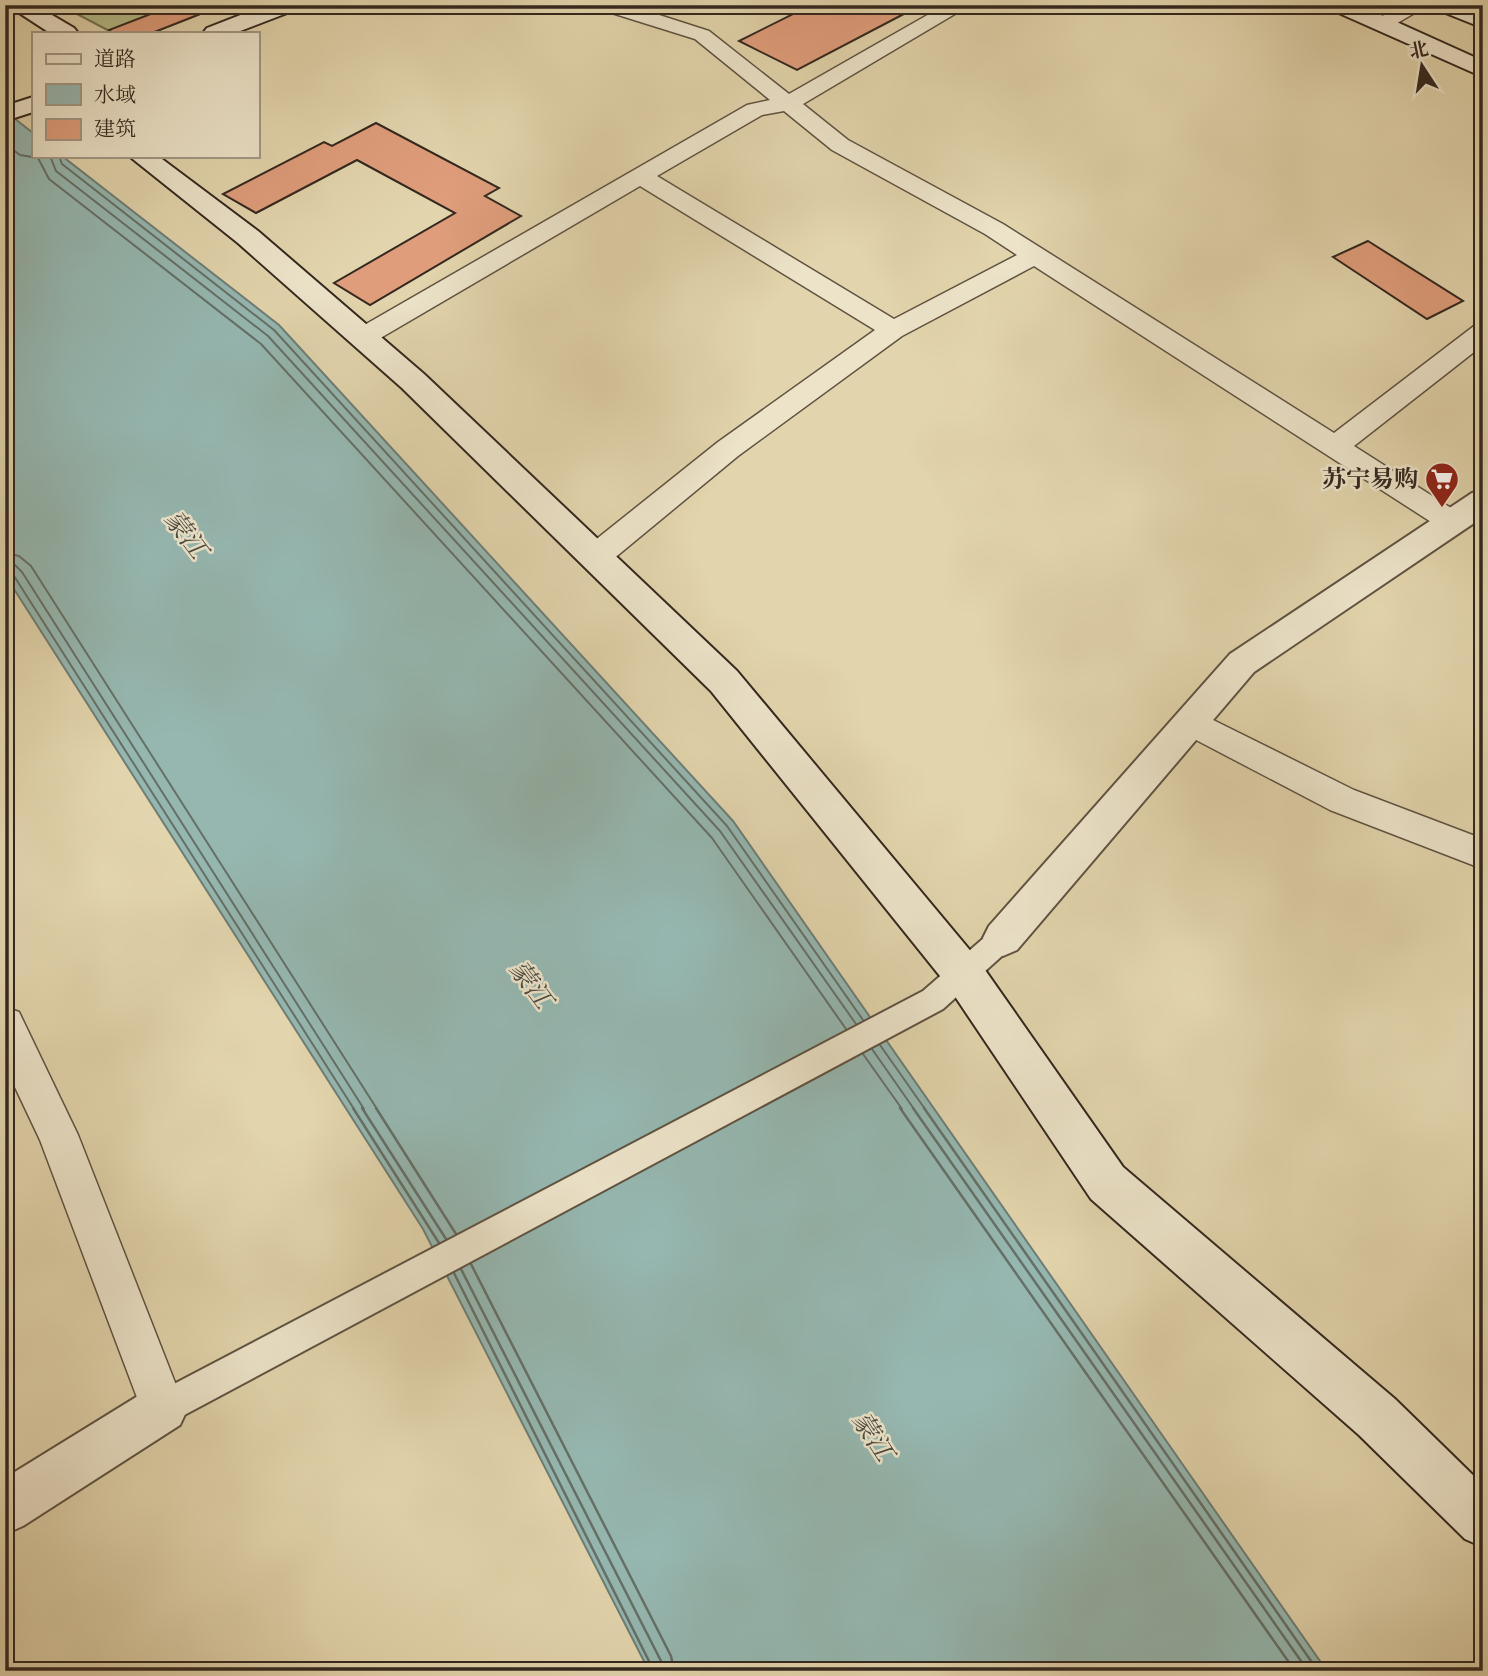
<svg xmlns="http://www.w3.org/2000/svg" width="1488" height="1676" font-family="Vollkorn,'Noto Serif SC',serif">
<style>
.green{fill:#b4bc88;stroke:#747254;stroke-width:2}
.water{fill:#95b7b0;stroke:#6e7e76;stroke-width:2}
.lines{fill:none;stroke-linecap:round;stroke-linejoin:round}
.shore-far1{stroke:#647068;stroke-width:2}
.shore{stroke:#647068;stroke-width:2.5}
.building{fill:#df9d7b;stroke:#33281f;stroke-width:2}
.pedestrian-casing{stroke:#5f5342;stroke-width:4}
.minor-casing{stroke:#5f5342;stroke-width:3}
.tertiary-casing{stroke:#5f5342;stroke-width:4}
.secondary-casing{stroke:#33281f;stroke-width:4}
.pedestrian{fill:#ece3c9;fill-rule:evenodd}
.minor{fill:#ece3c9;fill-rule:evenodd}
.tertiary{fill:#ece3c9;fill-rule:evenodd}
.secondary{fill:#ece3c9;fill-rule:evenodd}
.labels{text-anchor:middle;stroke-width:5;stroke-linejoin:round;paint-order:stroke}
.poi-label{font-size:24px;font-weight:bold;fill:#33281f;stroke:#ece3c9;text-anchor:end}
.water-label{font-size:26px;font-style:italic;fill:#4c4c43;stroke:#ece3c9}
</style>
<rect width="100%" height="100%" fill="#e2d4ac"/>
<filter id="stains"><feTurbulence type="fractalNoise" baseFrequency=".00286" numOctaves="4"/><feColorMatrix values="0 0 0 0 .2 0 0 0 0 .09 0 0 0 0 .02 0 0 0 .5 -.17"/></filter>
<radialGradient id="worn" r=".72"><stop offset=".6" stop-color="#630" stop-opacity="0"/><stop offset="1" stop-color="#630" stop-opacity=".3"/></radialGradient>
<path class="green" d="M60,5h163l-71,28h-39z"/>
<path class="water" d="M5,111l28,22v23h29l217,169 454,496 594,850h-678l-226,-442 -418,-654z"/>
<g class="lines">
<g class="shore-far1">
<path d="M5,144l15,11 18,3 11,21 212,165 451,494 134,191"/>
<path d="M50,156l6,15 212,165 452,495 136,193"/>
<path d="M59,156l3,8 212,166 453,496 136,194"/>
<path d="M5,553l14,3 12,10 346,543"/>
<path d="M5,564l10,1 7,7 342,537"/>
<path d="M5,572l9,4 340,533"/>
<path d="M880,1045l45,64"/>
<path d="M872,1049l42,60"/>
<path d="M863,1054l39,55"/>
</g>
<g class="shore">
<path d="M353,1108l86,135"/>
<path d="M362,1108l84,131"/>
<path d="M376,1108l80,126"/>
<path d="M900,1108l395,563"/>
<path d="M913,1108l395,563"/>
<path d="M924,1108l394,563"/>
<path d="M471,1264l200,392 3,15"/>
<path d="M461,1269l200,392 2,10"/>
<path d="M454,1273l200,398"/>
</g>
</g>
<g class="building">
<path d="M174,5h49l-71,28h-39l-4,-3z"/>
<path d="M811,5h110l-124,65 -58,-29z"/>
<path d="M376,123l123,65 -14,8 36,20 -151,89 -36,-22 121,-70 -98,-53 -101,53 -33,-19 101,-52 8,4z"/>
<path d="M1368,241l95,60 -36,18 -94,-62z"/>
</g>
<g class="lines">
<g class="pedestrian-casing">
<path id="pedestrian" d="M1003,926l10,4 4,8 -4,8 -70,63 -768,411 -12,5 -12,-5 -5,-12 5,-12 772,-405 70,-61z"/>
</g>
<g class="minor-casing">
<g id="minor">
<path d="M596,5h32l81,26 80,63 156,-89h25l-167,99 45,36 155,84 331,209 140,-107 9,-2v21l-129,101 108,69 5,7 -5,7 -10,3 -10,-3 -408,-263 -132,70 -164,120 -132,109 -11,3 -11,-3 -4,-8 4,-8 134,-107 157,-112 -235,-144 -268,157 -9,2 -9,-2 -4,-6 4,-6 393,-226 23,-5 -75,-61 -96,-30zM784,111l48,39 153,84 32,21 -123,64 -237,-143 105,-61z"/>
<path d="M1402,5h26l-39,23h-14l-3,-4 3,-4z"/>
<path d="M1191,709l163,81 129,49v30l-153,-59 -151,-79 -4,-9 4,-9z"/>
<path d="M5,1007l14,5 59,123 107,273 -6,16 -16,6 -16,-6 -107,-284 -35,-74z"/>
</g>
</g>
<g class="tertiary-casing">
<g id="tertiary">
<path d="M1483,490v27l-229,155 -237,278 -14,6 -14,-6 -6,-12 6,-12 241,-272 242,-161z"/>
<path d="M163,1383l17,8 8,17 -8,17 -157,101 -18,8v-56l141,-87z"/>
</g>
</g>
<g class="secondary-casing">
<g id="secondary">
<path d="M7,5h28l39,23 4,5h-28z"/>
<path d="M266,5h32l-3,5 -60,23h-32l4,-5z"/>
<path d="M1329,5h30l124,56v16l-151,-67z"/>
<path d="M1435,5h31l17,8v15l-45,-18z"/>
<path d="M33,97v15l-28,9v-15z"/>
<path d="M129,156h29l100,75 166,143 313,297 241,289 145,207 272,232 88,86v62l-18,-8 -106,-104 -268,-236 -143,-213 -237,-295 -309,-303 -164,-145z"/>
</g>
</g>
<use href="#pedestrian" class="pedestrian"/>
<use href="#minor" class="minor"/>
<use href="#tertiary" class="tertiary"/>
<use href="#secondary" class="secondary"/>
</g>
<defs>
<g id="supermarket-pin" transform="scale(1.75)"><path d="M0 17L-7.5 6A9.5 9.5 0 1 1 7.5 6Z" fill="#8f2418" stroke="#ece3c9"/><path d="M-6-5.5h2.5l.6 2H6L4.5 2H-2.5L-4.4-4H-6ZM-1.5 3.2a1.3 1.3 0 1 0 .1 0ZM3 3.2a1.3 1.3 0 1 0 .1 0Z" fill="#fff"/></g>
</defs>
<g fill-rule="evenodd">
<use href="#supermarket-pin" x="1442" y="479"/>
</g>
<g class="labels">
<g class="poi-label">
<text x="1418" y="487">苏宁易购</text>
</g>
<g class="water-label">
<text transform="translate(186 534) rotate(53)" y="9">蒙江</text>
<text transform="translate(531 984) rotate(53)" y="9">蒙江</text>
<text transform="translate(873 1436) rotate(57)" y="9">蒙江</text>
</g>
</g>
<rect width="1488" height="1676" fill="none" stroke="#e2d4ac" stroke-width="28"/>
<rect x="7" y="7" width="1474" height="1662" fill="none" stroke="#33281f" stroke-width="3.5"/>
<rect x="14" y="14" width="1460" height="1648" fill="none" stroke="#33281f" stroke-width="2"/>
<rect x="32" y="32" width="228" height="126" fill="#ece3c9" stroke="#a29885" stroke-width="2"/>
<rect x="46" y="54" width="35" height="10" fill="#ece3c9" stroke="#a29885" stroke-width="2"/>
<text x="94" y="66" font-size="21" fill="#33281f">道路</text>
<rect x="46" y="84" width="35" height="21" fill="#95b7b0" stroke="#a29885" stroke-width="2"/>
<text x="94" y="102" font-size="21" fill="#33281f">水域</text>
<rect x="46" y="119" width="35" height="21" fill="#df9d7b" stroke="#a29885" stroke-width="2"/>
<text x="94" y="136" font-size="21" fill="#33281f">建筑</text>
<g transform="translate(1422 66) rotate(348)" stroke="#ece3c9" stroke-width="5" paint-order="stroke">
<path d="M0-5L12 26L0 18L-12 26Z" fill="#33281f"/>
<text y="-10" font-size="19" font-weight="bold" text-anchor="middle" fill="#33281f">北</text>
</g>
<rect width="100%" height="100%" filter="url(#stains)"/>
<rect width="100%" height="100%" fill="url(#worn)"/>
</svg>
